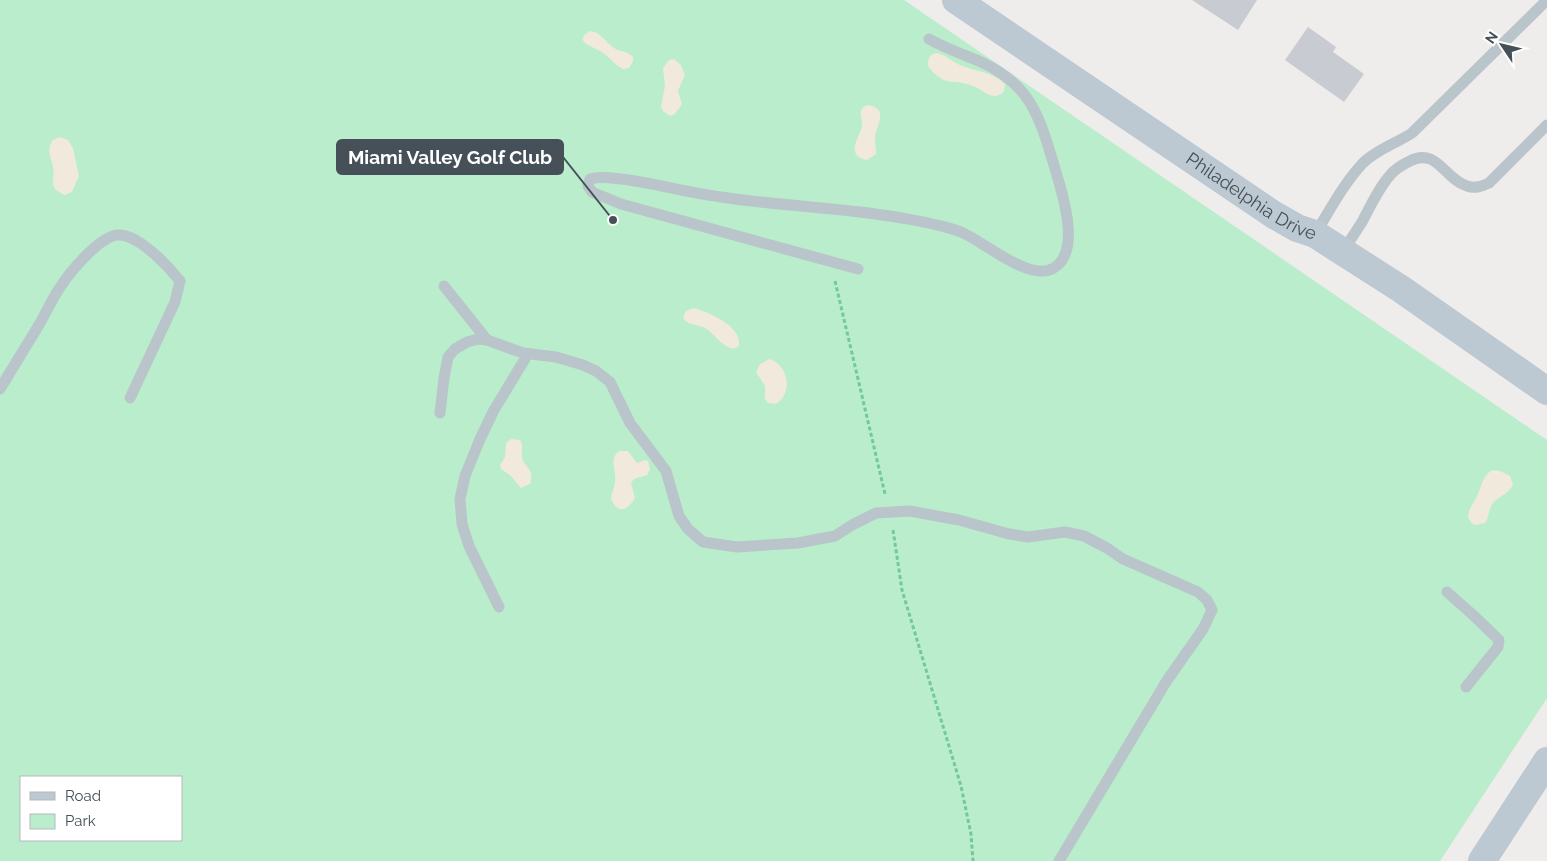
<svg xmlns="http://www.w3.org/2000/svg" width="1547" height="861" font-family="Raleway,sans-serif">
<style>
.green{fill:#baedcb;fill-rule:evenodd}
.sand{fill:#f0e9dc}
.building{fill:#c8cbd1}
.lines{fill:none;stroke-linecap:round;stroke-linejoin:round}
.path{stroke:#73c99a;stroke-width:3;stroke-dasharray:4 2.5;stroke-linecap:butt}
.lane{stroke:#bac4cb;stroke-width:11}
.secondary{stroke:#bcc8d2;stroke-width:28}
.labels{text-anchor:middle;stroke-width:4;stroke-linejoin:round;paint-order:stroke}
.street-label{font-size:18px;fill:#455058;stroke:#fff}
.leader{fill:none;stroke:#455058;stroke-width:2}
.callout-dot{fill:#455058;stroke:#fff;stroke-width:2}
.callout{fill:#455058;stroke:#455058;stroke-width:2}
.callout-label{font-size:19px;text-anchor:middle;font-weight:bold;fill:#fff}
</style>
<rect width="100%" height="100%" fill="#efecec"/>
<path class="green" d="M0,0h904l643,440v258l-107,163h-1440zM21,777h160v63h-160z"/>
<g class="sand">
<path d="M590,31c11,1 15,11 24,17 6,4 13,3 19,9v4l-4,7 -6,1c-9,-4 -14,-13 -23,-18 -8,-5 -28,-9 -10,-20z"/>
<path d="M937,53c8,2 13,7 21,11 16,8 32,6 47,20l-1,8c-13,10 -19,-2 -31,-6 -20,-8 -29,2 -45,-20 0,-7 1,-12 9,-13z"/>
<path d="M674,59l7,6 4,10 -7,16 4,13 -7,10 -5,2 -7,-5 -2,-4 4,-21 -2,-18 6,-8z"/>
<path d="M868,105c22,4 8,20 7,33 0,5 1,11 1,16l-9,6c-23,-4 -7,-24 -5,-34 1,-9 -6,-17 6,-21z"/>
<path d="M60,137l8,3 5,8 6,28 -7,16 -7,3c-19,-8 -9,-14 -12,-28 -2,-11 -7,-17 0,-27z"/>
<path d="M694,308c15,5 48,17 45,38 -4,2 -4,3 -8,2 -10,-2 -17,-15 -26,-20 -8,-4 -16,-2 -22,-10l3,-7z"/>
<path d="M769,359c19,5 25,34 7,45l-8,-1 -3,-4v-13l-9,-14 4,-8z"/>
<path d="M511,439l9,1c4,7 1,10 2,17 2,11 13,11 8,27l-9,4 -10,-12 -10,-7 -1,-4 5,-8 1,-14z"/>
<path d="M619,451h9l9,12 8,-3 3,1 2,8 -3,6 -13,4 -3,4 4,15c-8,13 -18,17 -24,0 1,-5 3,-11 4,-16 2,-12 -7,-22 4,-31z"/>
<path d="M1492,470l8,1 10,5 3,9c-5,9 -12,10 -18,16 -7,6 -5,15 -10,22l-10,2c-13,-7 -4,-18 1,-27 6,-11 5,-21 16,-28z"/>
</g>
<g class="building">
<path d="M1192,0h65l-19,30z"/>
<path d="M1308,27l28,20 -3,5 31,22 -20,28 -59,-42z"/>
</g>
<g class="lines">
<g class="path">
<path d="M835,281l50,213"/>
<path d="M893,530l9,60 59,196 10,48 2,27"/>
</g>
<g class="lane">
<path d="M1315,234c15,-24 29,-51 48,-71 13,-13 34,-20 49,-30l135,-133"/>
<path d="M1342,251c7,-9 14,-19 20,-29 9,-17 17,-35 30,-49 5,-5 10,-8 16,-11 29,-16 35,16 59,24 8,3 15,0 22,-3l58,-58"/>
<path d="M858,269l-237,-65 -29,-12 -4,-6 2,-7c11,-3 21,-1 31,0 34,4 67,14 100,18 58,9 117,10 175,20 22,4 43,7 65,15 22,9 67,49 91,37 30,-15 11,-73 4,-97 -16,-53 -23,-87 -77,-111 -17,-7 -34,-13 -50,-22"/>
<path d="M444,286l43,54"/>
<path d="M0,389c13,-22 27,-44 40,-66 7,-12 13,-26 21,-37 9,-14 41,-53 59,-51 20,1 48,31 60,46l-5,21 -45,96"/>
<path d="M440,413l4,-35 4,-21 7,-8 12,-7 11,-3 9,1 36,13 33,4 27,8 13,6 14,11 20,41 36,48 13,45 9,13 15,13 34,5 61,-4 37,-7 17,-11 24,-12 34,-2 49,9 50,14 19,3 37,-5 19,4 23,12 16,11 75,33 9,8 5,10 -9,19 -37,53 -107,179"/>
<path d="M1447,592l26,23 26,25 -1,7 -32,40"/>
<path d="M499,607l-30,-61 -7,-22 -2,-25 5,-23 15,-37 14,-29 34,-56"/>
</g>
<g class="secondary">
<path id="s1" d="M956,0l318,215 23,13 18,6 86,55 146,102"/>
<path d="M1482,861l65,-100"/>
</g>
</g>
<g class="labels">
<g class="street-label">
<text dy="6" stroke="none"><textPath href="#s1" startOffset="355">Philadelphia Drive</textPath></text>
</g>
</g>
<path class="leader" d="M613 220L563 157"/>
<circle class="callout-dot" cx="613" cy="220" r="5"/>
<rect class="callout" x="337" y="140" width="226" height="34" rx="5"/>
<g class="callout-label">
<text x="450" y="164">Miami Valley Golf Club</text>
</g>
<rect x="20" y="776" width="162" height="65" fill="#ffffff" stroke="#b5b9bc"/>
<rect x="30" y="792" width="25" height="8" fill="#bcc8d2" stroke="#b5b9bc"/>
<text x="65" y="801" font-size="15" fill="#455058">Road</text>
<rect x="30" y="814" width="25" height="15" fill="#baedcb" stroke="#b5b9bc"/>
<text x="65" y="826" font-size="15" fill="#455058">Park</text>
<g transform="translate(1502 45) rotate(305)" stroke="#ffffff" stroke-width="4" paint-order="stroke">
<path d="M0-4L9 19L0 12L-9 19Z" fill="#455058"/>
<text y="-8" font-size="14" font-weight="bold" text-anchor="middle" fill="#455058">N</text>
</g>
</svg>
